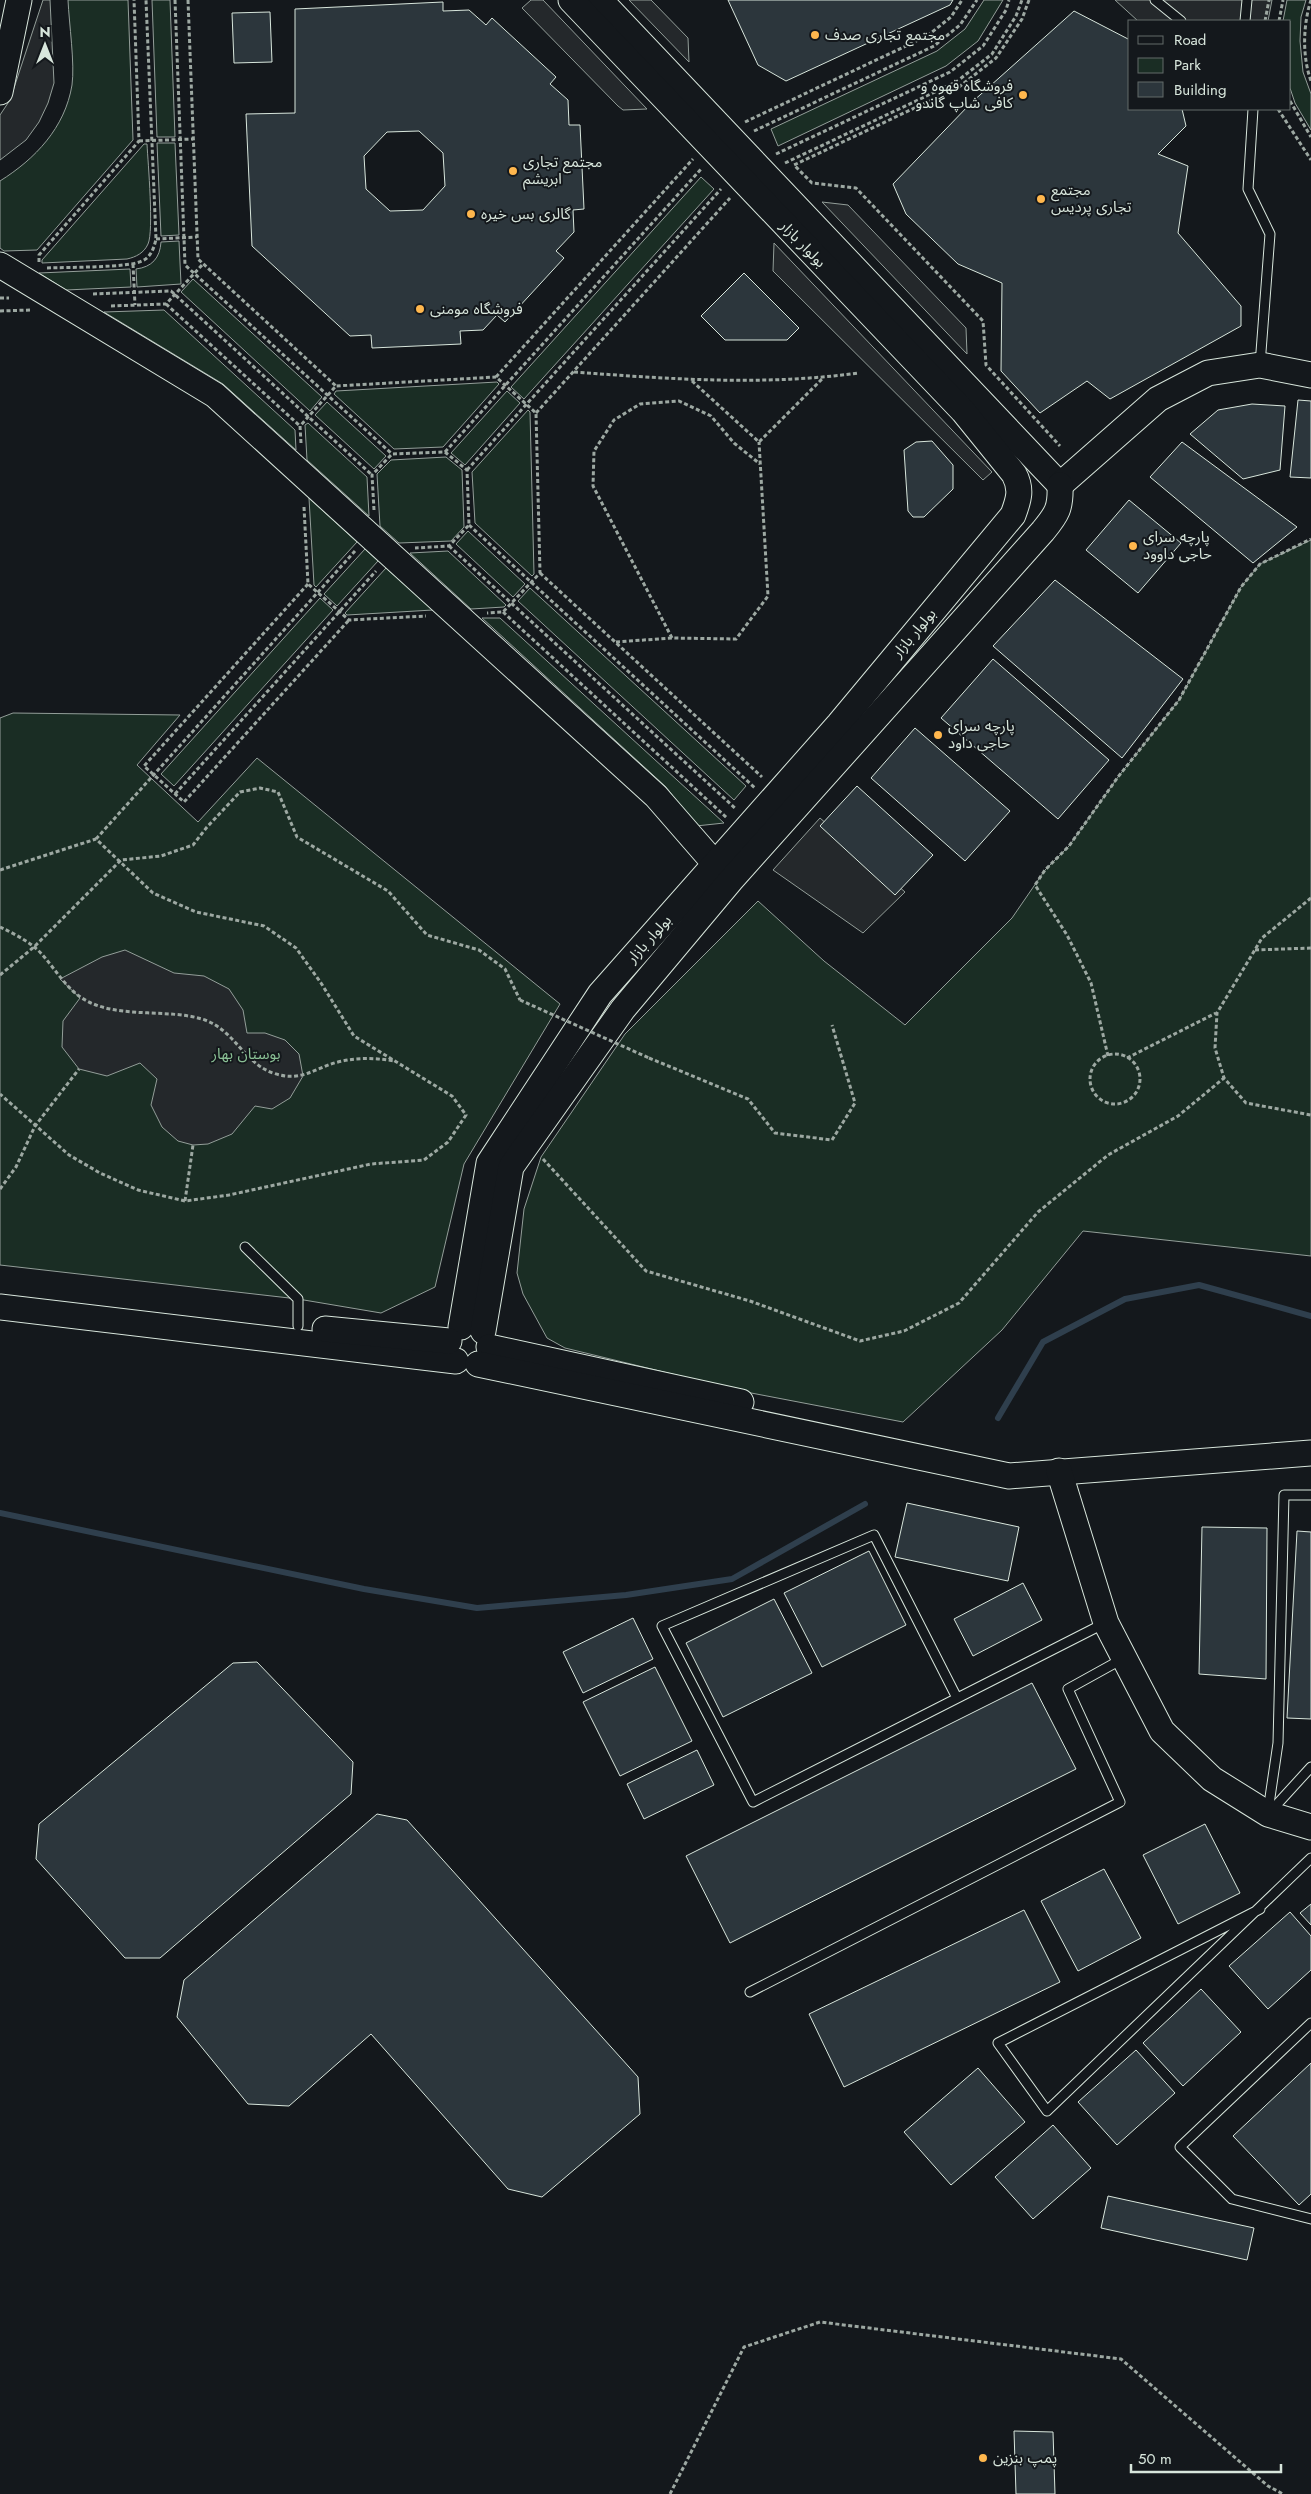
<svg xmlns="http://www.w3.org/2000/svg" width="1311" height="2494" font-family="Jost,'Noto Sans Arabic',sans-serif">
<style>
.green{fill:#1a2d24;stroke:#939e99}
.parking{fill:#24282b;stroke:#939e99}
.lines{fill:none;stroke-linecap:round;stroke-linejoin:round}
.stream{stroke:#2f3f4d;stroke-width:6}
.building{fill:#2c363c;stroke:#d8e6dc;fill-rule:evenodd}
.lane-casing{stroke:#d8e6dc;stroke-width:11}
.secondary-casing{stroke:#d8e6dc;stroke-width:27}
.path{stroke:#9da8a2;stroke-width:3;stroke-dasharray:4 2.5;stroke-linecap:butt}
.lane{stroke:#14181c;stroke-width:9}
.secondary{stroke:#14181c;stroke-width:25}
.path-bridge{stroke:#9da8a2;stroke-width:3;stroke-dasharray:4 2.5;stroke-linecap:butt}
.poi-dot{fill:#ffb74d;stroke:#14181c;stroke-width:2}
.labels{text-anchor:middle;stroke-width:4;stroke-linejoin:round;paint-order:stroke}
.poi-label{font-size:15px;fill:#d8e6dc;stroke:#14181c;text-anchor:start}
.street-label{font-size:15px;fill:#d8e6dc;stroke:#14181c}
.park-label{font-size:15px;fill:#8ac095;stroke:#14181c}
</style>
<rect width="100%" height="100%" fill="#14181c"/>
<g class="green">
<path d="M68,0h60l5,140 -96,110 -33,1 -4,-3v-67c35,-22 65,-53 72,-96 3,-21 -3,-62 -4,-85z"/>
<path d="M152,0h18l5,137h-18z"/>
<path d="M984,0h19l-25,41 -32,25 -168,80 -7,-17 166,-78 28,-22z"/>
<path d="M1287,0h19l-5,17 -1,24 3,31 8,22v36l-16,-27 -5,-15v-67h-7z"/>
<path d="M157,143h18l4,92 -18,1z"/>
<path d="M144,144h3c1,19 7,87 1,100 -4,9 -12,13 -21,15l-85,4v-3z"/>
<path d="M701,177l13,12 -190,210 -13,-12z"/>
<path d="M179,241l2,43 -44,3 -1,-18c16,-2 24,-11 25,-27z"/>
<path d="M130,269l1,18 -65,3 -27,-17z"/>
<path d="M193,279l129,118 -12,14 -129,-119z"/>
<path d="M164,310l131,120 1,20 -73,-66 -119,-72z"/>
<path d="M497,382l2,2 -56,63 -49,2 -60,-55 2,-3z"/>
<path d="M507,391l13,12 -55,62 -14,-12z"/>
<path d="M327,402l59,54 -12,13 -59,-54z"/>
<path d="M528,410l2,2 4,162 -2,2 -57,-53 -3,-51z"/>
<path d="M308,423l59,54 2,39 -62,-56 -2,-35z"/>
<path d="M446,457l16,13 2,57 -13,14 -52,2 -19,-17 -3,-52 14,-14z"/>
<path d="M309,498l48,44 -41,45 -2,-2z"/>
<path d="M468,531l57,53 -12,13 -57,-53z"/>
<path d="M1311,540v716l-228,-25 -81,99 -99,92 -157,-30 -181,-44 -18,-10 -24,-44 -6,-21 7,-64 17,-52 84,-123 133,-133 66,60 81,64 107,-107 33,-48 24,-24 49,-69 61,-77 62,-113 19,-23z"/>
<path d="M365,549l13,12 -41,45 -13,-12z"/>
<path d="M448,551l58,54 -2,2 -33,2 -61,-56z"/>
<path d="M386,568l47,42 -86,5 -2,-2z"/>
<path d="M530,588l216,198 -12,14 -216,-199z"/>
<path d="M320,598l13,12 -159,176 -13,-12z"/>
<path d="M482,618h18l224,205 -28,3 -30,-39z"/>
<path d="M13,713l167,2 -43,50 61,57 59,-64 303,246 -96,160 -29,123 -54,26 -83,-14 -298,-34v-547z"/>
</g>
<g class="parking">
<path d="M43,0h7l4,83 -6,20 -9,19 -13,18 -26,20v-45l10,-15z"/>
<path d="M531,0h12l104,109 -24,1 -5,-4 -96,-98z"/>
<path d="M629,0h22l37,38 1,24z"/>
<path d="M1115,0h157l-4,21h-130z"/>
<path d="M822,202l26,3 118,123 1,26z"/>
<path d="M774,243l218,229 -9,8 -210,-209z"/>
<path d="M820,818l85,74 -42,41 -90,-63z"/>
<path d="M125,950l49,23 30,3 25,13 14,21 4,23h18l20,7 14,14 4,22 -13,22 -18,11 -17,-3 -23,28 -24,10 -15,1 -15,-4 -16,-14 -11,-22 6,-26 -17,-16 -33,13 -28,-7 -17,-22 1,-26 17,-23 -20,-19 42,-22z"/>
</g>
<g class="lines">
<g class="stream">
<path d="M998,1418l45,-76 82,-43 74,-14 112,31"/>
<path d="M0,1513l364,76 113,19 149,-13 106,-16 133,-75"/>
</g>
</g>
<g class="building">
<path d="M728,0h225l-3,5 -164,76 -28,-16z"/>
<path d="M443,2v9l26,-1 17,15 6,-7 64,59 -6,7 18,16 1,25h11l4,84 -11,1 1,22 -18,19 8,7 -59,64 -8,-7 -14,15 -23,1 1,13 -89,4 -1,-13 -21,1 -98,-90 -6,-132 49,-1v-104zM419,131l24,22 2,33 -22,24 -33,1 -24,-22 -2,-33 23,-24z"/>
<path d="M1074,11l56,29v69h52l4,17 -28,28 30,12 -10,67 63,73v20l-131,73 -23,-18 -47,32 -39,-42 1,-88 -44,-19 -52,-50 -13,-30 78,-81z"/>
<path d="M270,12l2,50 -38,1 -2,-50z"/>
<path d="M744,273l55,55 -12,12h-62l-24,-24z"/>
<path d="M1298,400l13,1v77l-21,-1z"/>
<path d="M1252,404l33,2 -5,64 -37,9 -53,-45 28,-24z"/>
<path d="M932,441l21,24v24l-29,28h-11l-5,-6 -4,-61 12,-8z"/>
<path d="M1182,442l115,85 -44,36 -103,-86z"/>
<path d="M1129,500l52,43 -43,50 -52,-43z"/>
<path d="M1055,580l128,99 -61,79 -129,-112z"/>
<path d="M993,659l116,101 -51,59 -117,-101z"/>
<path d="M915,728l95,83 -45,50 -94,-83z"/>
<path d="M857,786l76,69 -38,40 -75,-69z"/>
<path d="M907,1503l112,24 -11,54 -113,-24z"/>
<path d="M1202,1527l65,1 -1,151 -67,-5z"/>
<path d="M1297,1531l14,1v187l-24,-1z"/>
<path d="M869,1551l37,74 -84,42 -38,-74z"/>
<path d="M1023,1583l19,37 -69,36 -19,-37z"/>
<path d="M774,1599l38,74 -89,44 -37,-74z"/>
<path d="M633,1618l20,41 -70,34 -20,-41z"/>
<path d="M257,1662l96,100 -2,32 -191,164h-35l-89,-99 3,-35 194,-161z"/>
<path d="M655,1667l37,74 -72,35 -37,-74z"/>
<path d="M1032,1683l44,86 -346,174 -44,-87z"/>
<path d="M697,1750l17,35 -70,34 -17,-35z"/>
<path d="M377,1814l30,6 231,257 2,37 -98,83 -34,-8 -137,-155 -82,72 -41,-2 -71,-87 7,-37z"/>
<path d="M1205,1824l35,69 -62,31 -35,-69z"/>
<path d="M1104,1869l37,69 -63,33 -37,-70z"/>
<path d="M1311,1904v21l-11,-12z"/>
<path d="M1024,1910l36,72 -216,105 -35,-73z"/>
<path d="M1290,1912l21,24v34l-43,39 -39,-43z"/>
<path d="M1201,1989l40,43 -58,54 -40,-43z"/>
<path d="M1136,2050l39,43 -58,52 -39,-43z"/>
<path d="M1311,2063v131l-12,11 -66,-69z"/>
<path d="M978,2068l47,54 -74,63 -47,-53z"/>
<path d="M1053,2125l38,43 -58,51 -38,-42z"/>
<path d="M1108,2196l146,32 -7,32 -146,-32z"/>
<path d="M1014,2431l39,1 2,62h-39z"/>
</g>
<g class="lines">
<g class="lane-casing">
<g id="lane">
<path d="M1155,0l26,21"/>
<path d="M1245,21l2,-21"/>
<path d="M1253,109l-5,80 22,45 -10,131"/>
<path d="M245,1247l53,52v27"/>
<path d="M957,1698l-83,-163 -212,91 91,176 352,-179"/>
<path d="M1268,1811l10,-68 6,-248h27"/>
<path d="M1270,1812l41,-45"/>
<path d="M1260,1909l-262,134 49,68 264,-253"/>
<path d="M750,1992l370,-190 -52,-113 56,-31"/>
<path d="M1311,2023l-131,124 52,52 79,20"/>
</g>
</g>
<g class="secondary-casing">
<g id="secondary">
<path d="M600,0l460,485"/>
<path d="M0,92l19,-92"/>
<path d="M0,265l215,130 441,401 60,69"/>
<path d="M1060,485l98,-86 50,-26 52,-8 51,10"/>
<path d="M0,1307l456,54"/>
<path d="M461,1327l28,-164 111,-169 239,-270 174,-209c6,-16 9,-26 1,-41l-51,-63 -392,-411"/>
<path d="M325,1329l124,12"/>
<path d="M483,1331l28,-164 112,-158 108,-129 312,-349c14,-17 18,-23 17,-46"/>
<path d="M489,1347l252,55"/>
<path d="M478,1364l531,112 302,-23"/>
<path d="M1059,1471l47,152 56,108 50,48 56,35 43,13"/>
</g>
</g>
<g class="path">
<path d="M175,0l10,265 207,189"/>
<path d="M188,0l10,259 138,127"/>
<path d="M1029,0l-7,19 -26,39 -37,29 -165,78 18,18 44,5 127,133 3,44 74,81"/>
<path d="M1311,0c-8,25 -9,56 0,81"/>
<path d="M1265,21l4,-21"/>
<path d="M1279,21l4,-21"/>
<path d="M1290,101l21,36"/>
<path d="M1278,109l33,51"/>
<path d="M745,122l182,-86 24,-19 11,-17"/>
<path d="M754,131l180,-85 26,-21 17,-25"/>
<path d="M139,141l54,-2"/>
<path d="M776,154l174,-82 33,-26 23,-36 3,-10"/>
<path d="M785,163l171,-81 36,-28 24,-38 6,-16"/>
<path d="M156,239l41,-2"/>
<path d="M39,262v-7l100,-114 -5,-141"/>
<path d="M133,264l2,41"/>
<path d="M47,268c20,-1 81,0 95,-7 9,-4 12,-13 14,-22l-10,-239"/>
<path d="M93,294l78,-3 201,184"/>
<path d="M0,298h9"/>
<path d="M166,304l134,122"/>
<path d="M111,306l55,-2 37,-40"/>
<path d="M0,311l30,-1"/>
<path d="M574,372c95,7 190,14 284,1"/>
<path d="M496,377l197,-218"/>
<path d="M692,381l67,61 64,-64"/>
<path d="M536,413l194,-215"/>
<path d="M301,443l-1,-17 36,-40 160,-9 40,36 4,160 -37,39 -16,1"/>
<path d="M445,452l257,-284"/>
<path d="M467,470l254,-281"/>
<path d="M304,507l4,77 41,36 77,-4"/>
<path d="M374,510l-2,-35 20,-21 53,-2 22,18 2,55 -20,21 -34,2"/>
<path d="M469,525l286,263"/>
<path d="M449,546l287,263"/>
<path d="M540,573l222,204"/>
<path d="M308,584l-164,182 40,36 165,-182"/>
<path d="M503,612l224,206"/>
<path d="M672,638l-79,-152 1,-35 20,-31 26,-16 39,-3 32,15 23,27 26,21"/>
<path d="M616,642l56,-4 64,1 32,-43 -9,-154"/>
<path d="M175,794l201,-223"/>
<path d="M96,839l259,-288"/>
<path d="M0,870l96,-31 57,54 43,19 68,14 32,22 25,35 33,53 98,60 14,19 -18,27 -24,18 -53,4 -142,31 -44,6 -47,-11 -38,-17 -31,-18 -69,-61"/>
<path d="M1311,898l-49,40 -45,75 -2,35 9,30 22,25 65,12"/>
<path d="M0,927c11,5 24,12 33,19 16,12 27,36 46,50 34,25 88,11 126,24 30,11 39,43 68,53 28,10 41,-5 65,-11 20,-5 37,-4 57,-1"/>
<path d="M1255,950l56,-2"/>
<path d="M0,975l34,-28 87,-87 40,-4 32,-11 14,-18 33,-35 20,-4 18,4 19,45 91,54 39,44 52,15 26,19 15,31"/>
<circle cx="1115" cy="1079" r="25"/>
<path d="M1108,1056l-17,-73 -24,-48 -32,-50 10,-15 24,-24 49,-69 61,-77 62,-113 19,-23 51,-25"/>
<path d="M649,1058l99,41 27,34 57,7 23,-37 -23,-78"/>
<path d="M1127,1058l89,-45"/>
<path d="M543,1159l103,112 104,30 110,40 44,-10 55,-28 79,-91 70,-57 70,-39 46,-38"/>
<path d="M0,1189l16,-22 19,-41 44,-57"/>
<path d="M185,1201l8,-56"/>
<path d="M670,2494l74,-147 76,-25 301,37 147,127 15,8"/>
</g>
<use href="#lane" class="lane"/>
<use href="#secondary" class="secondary"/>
<path class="path-bridge" d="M520,1000l129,58"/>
</g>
<g class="poi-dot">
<circle cx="815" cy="35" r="5"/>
<circle cx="1023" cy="95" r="5"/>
<circle cx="513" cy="171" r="5"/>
<circle cx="1041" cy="199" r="5"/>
<circle cx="471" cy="214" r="5"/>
<circle cx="420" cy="309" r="5"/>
<circle cx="1133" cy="546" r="5"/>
<circle cx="938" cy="735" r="5"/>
<circle cx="983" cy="2458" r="5"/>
</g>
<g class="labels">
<g class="poi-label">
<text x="825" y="40">مجتمع تجاری صدف</text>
<text x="1013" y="91" text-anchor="end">فروشگاه قهوه و<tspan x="1013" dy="17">کافی شاپ گاندو</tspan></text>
<text x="523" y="167">مجتمع تجاری<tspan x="523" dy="17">ابریشم</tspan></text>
<text x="1051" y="195">مجتمع<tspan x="1051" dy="17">تجاری پردیس</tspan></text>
<text x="481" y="219">گالری بس خیره</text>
<text x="430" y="314">فروشگاه مومنی</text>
<text x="1143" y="542">پارچه سرای<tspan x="1143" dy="17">حاجی داوود</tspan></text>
<text x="948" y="731">پارچه سرای<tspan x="948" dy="17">حاجی داود</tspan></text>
<text x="993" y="2463">پمپ بنزین</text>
</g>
<g class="street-label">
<text transform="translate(803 244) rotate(46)" y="5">بولوار بازار</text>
<text transform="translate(914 633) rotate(-50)" y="5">بولوار بازار</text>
<text transform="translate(649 939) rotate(-48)" y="5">بولوار بازار</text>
</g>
<g class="park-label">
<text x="246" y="1059">بوستان بهار</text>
</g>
</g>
<rect x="1128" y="20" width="162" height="90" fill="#14181c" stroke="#626a69"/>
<rect x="1138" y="36" width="25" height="8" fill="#14181c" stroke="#626a69"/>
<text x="1174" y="45" font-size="15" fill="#d8e6dc">Road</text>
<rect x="1138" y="58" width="25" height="15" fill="#1a2d24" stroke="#626a69"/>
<text x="1174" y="70" font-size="15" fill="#d8e6dc">Park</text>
<rect x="1138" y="82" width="25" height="15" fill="#2c363c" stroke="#626a69"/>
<text x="1174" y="95" font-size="15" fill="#d8e6dc">Building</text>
<g transform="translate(45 45)" stroke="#14181c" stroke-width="4" paint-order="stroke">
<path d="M0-4L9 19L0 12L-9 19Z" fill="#d8e6dc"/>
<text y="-8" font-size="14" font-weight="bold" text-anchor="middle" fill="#d8e6dc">N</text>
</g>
<path d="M1131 2464v8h150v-8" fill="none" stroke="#d8e6dc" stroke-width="2.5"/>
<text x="1138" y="2464" font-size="15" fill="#d8e6dc" stroke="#14181c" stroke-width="4" paint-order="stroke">50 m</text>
</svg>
